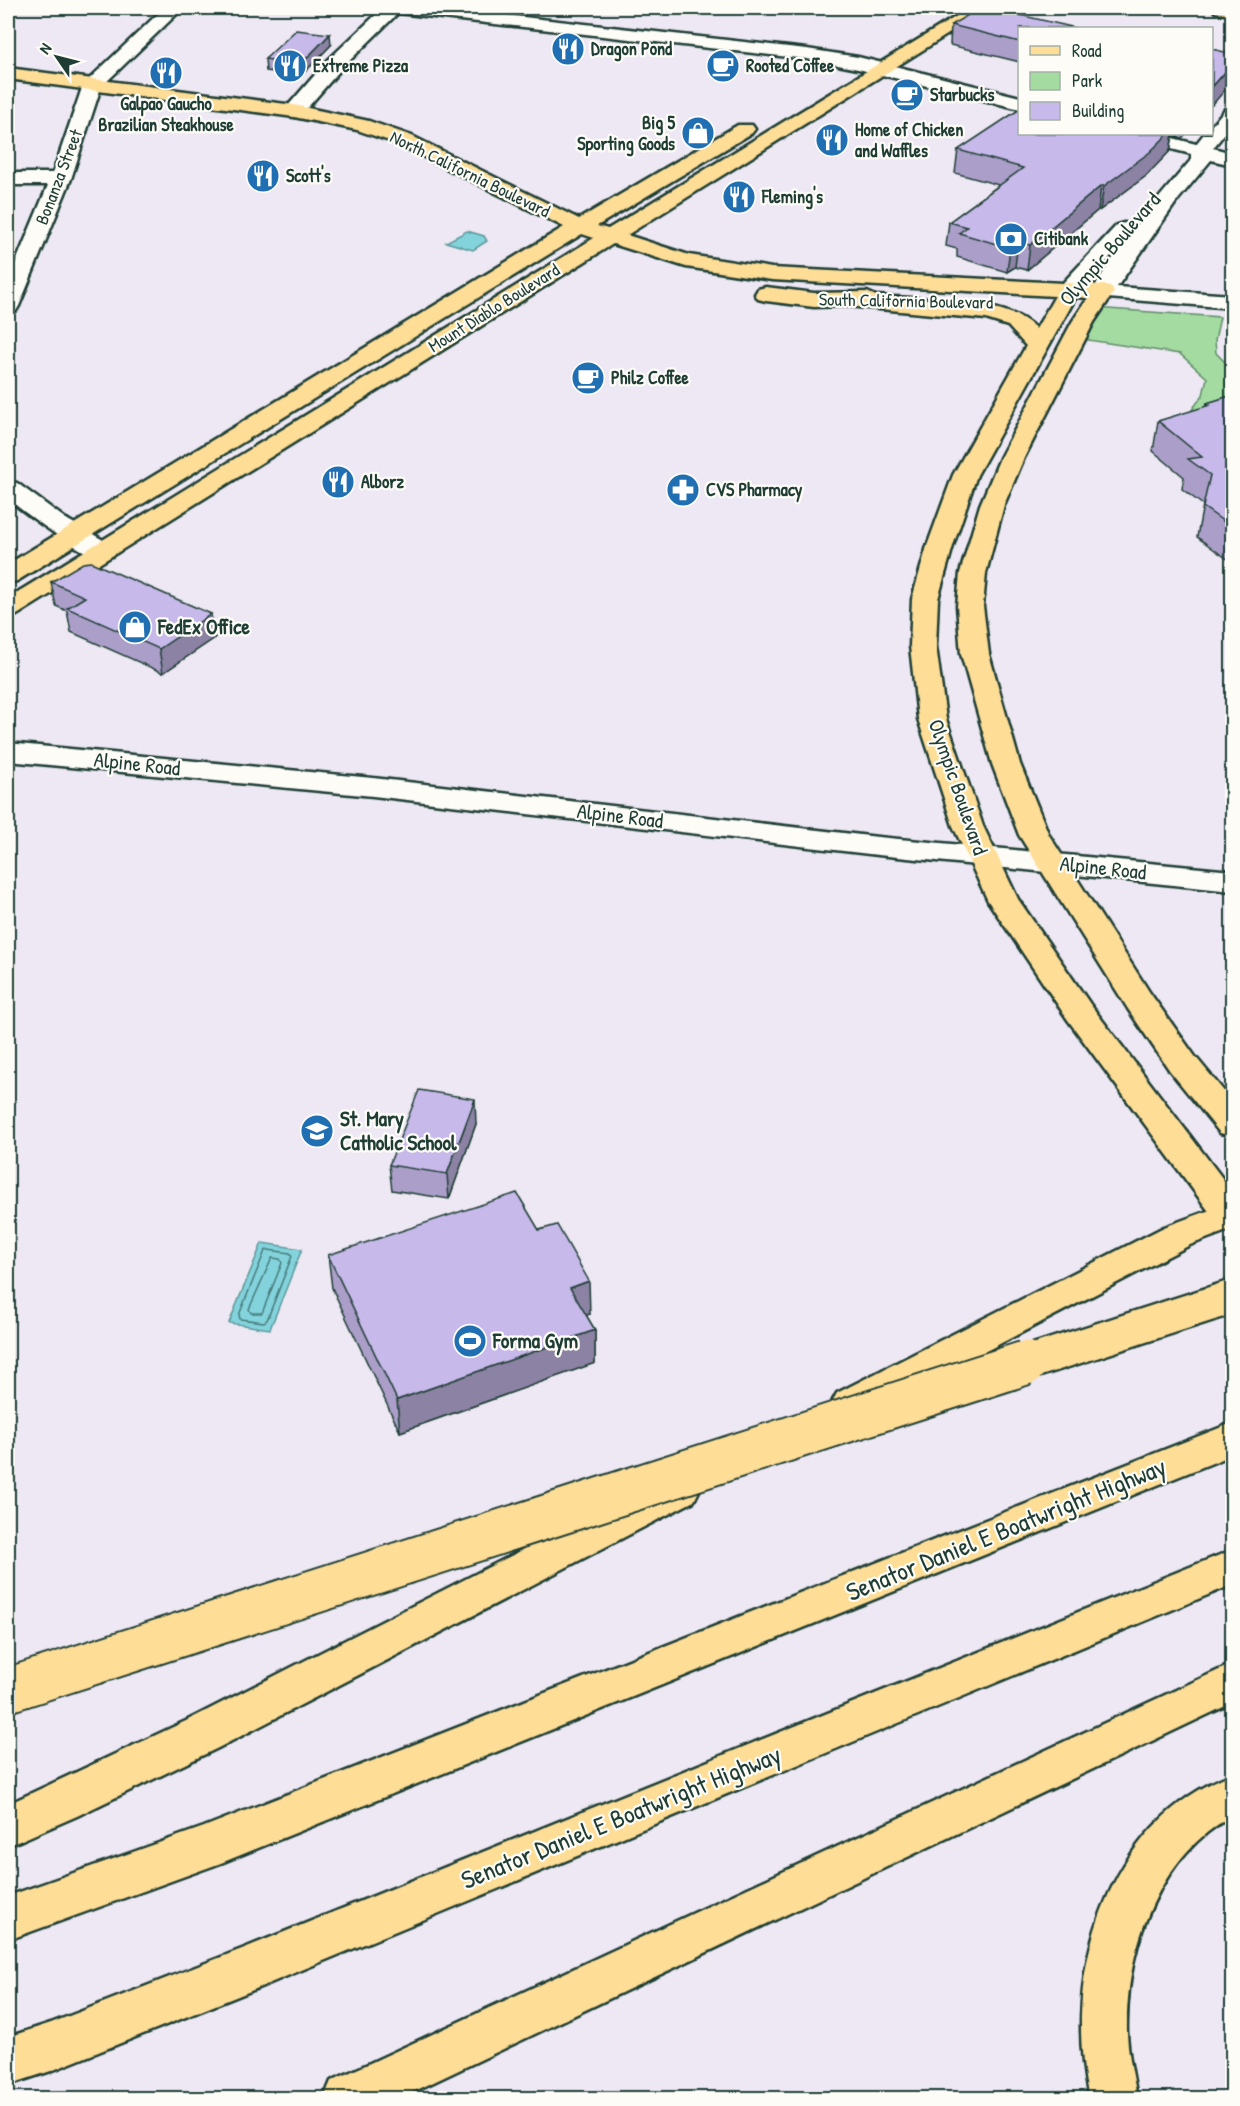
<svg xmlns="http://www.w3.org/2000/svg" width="1240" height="2106" font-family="'Patrick Hand',sans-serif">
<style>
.green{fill:#a3dba0;stroke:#618c6a;stroke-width:1.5}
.water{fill:#83d3dd;stroke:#5b9799;stroke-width:1.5}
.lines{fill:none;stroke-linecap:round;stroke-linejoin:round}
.shore{stroke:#477978;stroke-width:1.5}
.minor-casing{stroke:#1f3d34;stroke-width:5}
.major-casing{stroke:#1f3d34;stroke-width:5}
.highway-casing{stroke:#1f3d34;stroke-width:5}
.minor{fill:#fdfcf7;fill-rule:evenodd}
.major{fill:#fedd96;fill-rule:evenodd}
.highway{fill:#fedd96;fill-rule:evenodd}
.highway-bridge-far1-casing{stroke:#1f3d34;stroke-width:38;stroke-linecap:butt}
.highway-bridge-casing{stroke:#1f3d34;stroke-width:47;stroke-linecap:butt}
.highway-bridge-far1{stroke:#fedd96;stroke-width:33}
.highway-bridge{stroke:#fedd96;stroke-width:43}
.wall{fill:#ab9fc9;stroke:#1f3d34;stroke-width:1.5}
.shaded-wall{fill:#8b82a4;stroke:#1f3d34;stroke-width:1.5}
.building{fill:#c7b9ea;stroke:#1f3d34;stroke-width:1.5}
.labels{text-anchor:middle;stroke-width:4.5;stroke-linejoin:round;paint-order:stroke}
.far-poi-label{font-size:18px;font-weight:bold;fill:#1f3d34;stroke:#fdfcf7;text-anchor:start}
.far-street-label{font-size:18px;fill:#1f3d34;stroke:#fdfcf7}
.street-label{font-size:21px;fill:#1f3d34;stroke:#fdfcf7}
.poi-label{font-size:21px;font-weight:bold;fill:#1f3d34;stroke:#fdfcf7;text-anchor:start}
.near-street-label{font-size:26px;fill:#1f3d34;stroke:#fdfcf7}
</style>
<rect width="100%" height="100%" fill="#ede8f3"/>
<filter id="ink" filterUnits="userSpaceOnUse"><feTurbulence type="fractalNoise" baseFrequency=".0167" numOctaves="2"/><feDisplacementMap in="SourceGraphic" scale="12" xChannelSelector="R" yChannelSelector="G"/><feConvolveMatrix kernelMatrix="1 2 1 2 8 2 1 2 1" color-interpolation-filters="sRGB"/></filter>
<g filter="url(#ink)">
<path class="green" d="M1094,308l126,9 -5,23 1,13 8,8 8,3v58l-44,-7 15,-20 4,-17 -27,-24 -105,-16z"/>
<g class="water">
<path d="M467,231l17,5 3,5 -14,9 -27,-8z"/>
<path d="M262,1243l40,6 -32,80 -41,-6z"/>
</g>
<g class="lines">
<g class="shore">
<path d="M268,1250l22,3 2,3 -25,64 -3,2 -24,-3 -1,-4 26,-64z"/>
<path d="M272,1258l8,1 2,4 -20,50h-11l-2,-4z"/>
</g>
<g class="minor-casing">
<g id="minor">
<path d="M164,8h19l-82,79 -30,92 -52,127 -3,5 -8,1v-31l40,-96h-40v-12h45l30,-88z"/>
<path d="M383,8h60l364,41 51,8 162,40v12l-162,-40 -51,-10 -409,-46 -57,56 -40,46h-14l-3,-4 3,-4 40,-46z"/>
<path d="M1232,107v17l-19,24 19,5v12l-21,-5 -34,41 -60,86 115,8v13l-137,-11 -3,-5c26,-47 64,-91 99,-132v-6l-62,-16 -2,-4h30l39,10 8,-10h8v-9l13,-16z"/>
<path d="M1124,223l7,2 3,4 -3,4 -54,62 -8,2 -8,-2 -3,-5 3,-5 56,-60z"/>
<path d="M8,481l9,2 49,36 46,26 4,5 -4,5c-3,1 -6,3 -9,3 -18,0 -79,-46 -95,-59z"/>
<path d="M8,743l365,35 505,59 354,34v20l-354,-36 -505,-59 -365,-35z"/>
</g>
</g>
<g class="major-casing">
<g id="major">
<path d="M970,8h20l-363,227 62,20 83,13 331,17 8,2 3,5 -20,30 -70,136 -20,47 -18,68 -3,33 6,48 31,110 29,71 101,158 44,62 38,46v35l-12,-3 -50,-62 -42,-62 -109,-174 -27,-71 -31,-110 -4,-48 3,-33 20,-68 20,-47 72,-136 16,-24 -12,-1 -99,178 -24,71 -15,53 -2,47 10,73 37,107 35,73 72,105 142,187v38l-13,-4 -151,-205 -80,-119 -35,-75 -35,-107 -8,-73 2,-47 15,-53 26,-71 73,-129 -18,-20 -22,-7 -139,-13 -33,1 -48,-6 -8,-2 -3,-5 3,-5 8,-2 48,6 53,-1 9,4c40,3 134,2 160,33l19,-33 -283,-16 -86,-13 -73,-23 -596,371 -9,2v-19l586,-360 -12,-4 -565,347 -9,2v-19l556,-337 -166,-83 -41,-14 -63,-13 -286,-38v-11l286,37 75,16 43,15 167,83 159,-94h14l3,4 -3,4 -155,93 11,3z"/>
<path d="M1213,8h19v7l-17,-3z"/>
</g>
</g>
<g class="highway-casing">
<g id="highway">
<path d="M1232,1202v27l-42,16 -327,170 -13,4 -13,-4 -6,-11 6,-11 327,-166z"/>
<path d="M1232,1423v32l-1011,408 -213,77v-44l196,-69z"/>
<path d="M680,1473l14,4 6,12 -6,12 -476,247 -141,68 -69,30v-42l180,-84 478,-243z"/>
<path d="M1232,1550v35l-969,401 -212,85 -43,14v-48l43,-14 196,-76z"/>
<path d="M1232,1664v39l-832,395h-76l7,-17z"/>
<path d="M1232,1774v42c-72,39 -104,127 -105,206 -1,26 6,51 10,76h-48c-28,-122 17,-276 143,-324z"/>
</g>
</g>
<use href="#minor" class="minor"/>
<use href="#major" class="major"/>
<use href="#highway" class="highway"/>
<g class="highway-bridge-far1-casing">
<path id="highway-bridge-far1" d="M1021,1365l211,-68"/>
</g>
<g class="highway-bridge-casing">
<path id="highway-bridge" d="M8,1690l1017,-327"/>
</g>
<use href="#highway-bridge-far1" class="highway-bridge-far1"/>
<use href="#highway-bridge" class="highway-bridge"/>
</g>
<g class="wall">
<path d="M951,25l69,3v34l-70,-17z"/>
<path d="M331,45l-29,30 -36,-4 -1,-12z"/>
<path d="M1020,134h166l-4,4 -9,-2 -3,15 -24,25 -46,34h-2l-71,60 -12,-3 -8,5 -50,-15v-8l-11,-3 3,-24 50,-37 -44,-12 3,-23z"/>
<path d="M1233,395v168l-36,-26 6,-32 -21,-16 2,-12 -31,-26 5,-30 48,-14 1,-4z"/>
<path d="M51,582l164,56 -52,35 -92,-41 -4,-21 -11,-5z"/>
<path d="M476,1124l-27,75 -57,-9 -3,-25z"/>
<path d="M539,1230l51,84 -4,1 9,15v33l-195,69 -68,-144 -4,-33z"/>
</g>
<g class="shaded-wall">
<path d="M330,34l1,11 -29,30 -1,-11z"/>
<path d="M1233,63v18l-21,24v-18z"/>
<path d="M1168,134h5l-3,17 -24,25 -46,34 4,-24z"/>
<path d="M1101,186l-3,24 -71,60 3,-25z"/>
<path d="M1018,242l-3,25 -8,5 3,-24z"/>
<path d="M211,614l4,24 -52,35 -4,-24z"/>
<path d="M475,1099l1,25 -27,75 -2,-25z"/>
<path d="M589,1281l1,33 -19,6 -1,-32z"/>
<path d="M595,1330v33l-195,69 -3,-32z"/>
</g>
<g class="building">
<path d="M980,8h9l87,20h-56v14l-69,-17z"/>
<path d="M296,30l34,4 -29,30 -36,-5z"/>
<path d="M1212,49l21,5v9l-21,24z"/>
<path d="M1020,109v25h148l-18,18 -46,34h-3l-71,59 -12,-3 -8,6 -51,-15 8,-6 -18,-5 74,-54 -65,-18z"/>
<path d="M1233,395v133l-30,-21 7,-32 -22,-16 14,-2 -44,-36 52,-16 -3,-2z"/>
<path d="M91,562l120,52 -52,35 -92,-41 18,-11 -34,-15 32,-19z"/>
<path d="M419,1090l56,9 -28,75 -58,-9z"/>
<path d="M517,1193l22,37 18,-5 32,56 -19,7 25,42 -198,70 -69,-145z"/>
</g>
</g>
<defs>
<g id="restaurant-disc" transform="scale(1.725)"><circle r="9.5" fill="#1f6fb2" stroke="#fdfcf7"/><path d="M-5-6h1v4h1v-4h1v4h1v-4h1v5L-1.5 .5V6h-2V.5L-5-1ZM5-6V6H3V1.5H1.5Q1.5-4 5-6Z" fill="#fff"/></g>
<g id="cafe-disc" transform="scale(1.725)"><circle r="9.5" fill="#1f6fb2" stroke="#fdfcf7"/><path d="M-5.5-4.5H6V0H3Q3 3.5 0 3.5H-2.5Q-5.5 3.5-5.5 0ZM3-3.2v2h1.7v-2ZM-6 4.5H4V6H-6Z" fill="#fff"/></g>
<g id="shop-disc" transform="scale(1.725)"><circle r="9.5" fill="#1f6fb2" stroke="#fdfcf7"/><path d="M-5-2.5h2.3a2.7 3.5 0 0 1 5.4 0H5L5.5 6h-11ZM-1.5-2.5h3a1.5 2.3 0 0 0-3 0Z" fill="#fff"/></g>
<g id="bank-disc" transform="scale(1.725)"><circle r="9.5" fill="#1f6fb2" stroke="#fdfcf7"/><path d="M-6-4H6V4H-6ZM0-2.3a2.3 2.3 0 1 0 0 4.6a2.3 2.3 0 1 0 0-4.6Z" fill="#fff"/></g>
<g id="pharmacy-disc" transform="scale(1.725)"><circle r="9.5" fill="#1f6fb2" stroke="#fdfcf7"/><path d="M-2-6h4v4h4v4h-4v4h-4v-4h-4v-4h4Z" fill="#fff"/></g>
<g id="school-disc" transform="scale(1.725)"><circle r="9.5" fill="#1f6fb2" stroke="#fdfcf7"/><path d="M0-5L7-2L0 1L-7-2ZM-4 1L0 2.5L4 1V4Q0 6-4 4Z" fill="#fff"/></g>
<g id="stadium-disc" transform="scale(1.725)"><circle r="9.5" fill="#1f6fb2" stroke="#fdfcf7"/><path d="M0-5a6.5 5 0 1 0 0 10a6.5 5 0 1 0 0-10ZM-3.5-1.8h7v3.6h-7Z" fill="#fff"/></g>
</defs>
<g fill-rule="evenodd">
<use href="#restaurant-disc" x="568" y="49"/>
<use href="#restaurant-disc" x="290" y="66"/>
<use href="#cafe-disc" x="723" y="66"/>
<use href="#restaurant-disc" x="166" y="73"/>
<use href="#cafe-disc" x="907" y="95"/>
<use href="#shop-disc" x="698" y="133"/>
<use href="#restaurant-disc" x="832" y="140"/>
<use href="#restaurant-disc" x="263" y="176"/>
<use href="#restaurant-disc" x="739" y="197"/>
<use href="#bank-disc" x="1011" y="239"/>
<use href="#cafe-disc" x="588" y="378"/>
<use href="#restaurant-disc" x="338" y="482"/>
<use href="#pharmacy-disc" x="683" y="490"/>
<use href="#shop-disc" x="135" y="627"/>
<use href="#school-disc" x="317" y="1131"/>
<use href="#stadium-disc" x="470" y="1341"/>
</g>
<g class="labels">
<g class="far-poi-label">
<text x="591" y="55">Dragon Pond</text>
<text x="313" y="72">Extreme Pizza</text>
<text x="746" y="72">Rooted Coffee</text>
<text x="930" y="101">Starbucks</text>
<text x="166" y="110" text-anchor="middle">Galpao Gaucho<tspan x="166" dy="21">Brazilian Steakhouse</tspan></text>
<text x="675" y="129" text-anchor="end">Big 5<tspan x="675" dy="21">Sporting Goods</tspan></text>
<text x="855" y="136">Home of Chicken<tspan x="855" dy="21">and Waffles</tspan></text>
<text x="286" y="182">Scott's</text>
<text x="762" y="203">Fleming's</text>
<text x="1034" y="245">Citibank</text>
<text x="611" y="384">Philz Coffee</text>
<text x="361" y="488">Alborz</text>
<text x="706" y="496">CVS Pharmacy</text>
</g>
<g class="far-street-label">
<text transform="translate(470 174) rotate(26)" y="6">North California Boulevard</text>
<text transform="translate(59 177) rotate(-69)" y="6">Bonanza Street</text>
<text transform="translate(906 301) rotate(1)" y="6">South California Boulevard</text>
<text transform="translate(494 308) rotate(-32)" y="6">Mount Diablo Boulevard</text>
</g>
<g class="street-label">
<text transform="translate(1110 249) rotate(-49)" y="7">Olympic Boulevard</text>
<text transform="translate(137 764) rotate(6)" y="7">Alpine Road</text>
<text transform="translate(958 787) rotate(71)" y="7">Olympic Boulevard</text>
<text transform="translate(620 816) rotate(7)" y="7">Alpine Road</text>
<text transform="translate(1103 868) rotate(6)" y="7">Alpine Road</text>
</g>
<g class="poi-label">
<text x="158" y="634">FedEx Office</text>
<text x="340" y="1126">St. Mary<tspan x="340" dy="24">Catholic School</tspan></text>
<text x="493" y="1348">Forma Gym</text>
</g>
<g class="near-street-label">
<text transform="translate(1006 1529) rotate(-22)" y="9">Senator Daniel E Boatwright Highway</text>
<text transform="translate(621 1817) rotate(-22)" y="9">Senator Daniel E Boatwright Highway</text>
</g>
</g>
<rect width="1240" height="2106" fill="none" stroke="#fdfcf7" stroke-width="30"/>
<rect x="15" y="15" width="1210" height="2076" fill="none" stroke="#1f3d34" stroke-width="2" filter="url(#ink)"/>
<rect x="1018" y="27" width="195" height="108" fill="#fdfcf7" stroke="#a4b0a9" stroke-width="1.5"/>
<rect x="1030" y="46" width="30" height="9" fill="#fedd96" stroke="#a4b0a9" stroke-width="1.5"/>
<text x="1072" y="57" font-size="18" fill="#1f3d34">Road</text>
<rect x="1030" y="72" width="30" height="18" fill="#a3dba0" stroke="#a4b0a9" stroke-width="1.5"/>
<text x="1072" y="87" font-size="18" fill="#1f3d34">Park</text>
<rect x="1030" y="102" width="30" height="18" fill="#c7b9ea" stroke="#a4b0a9" stroke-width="1.5"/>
<text x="1072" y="117" font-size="18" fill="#1f3d34">Building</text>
<g transform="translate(57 57) rotate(305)" stroke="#fdfcf7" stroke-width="4.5" paint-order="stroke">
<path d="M0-4.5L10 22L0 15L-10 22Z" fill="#1f3d34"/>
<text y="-9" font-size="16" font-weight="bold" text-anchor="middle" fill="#1f3d34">N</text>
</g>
</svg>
